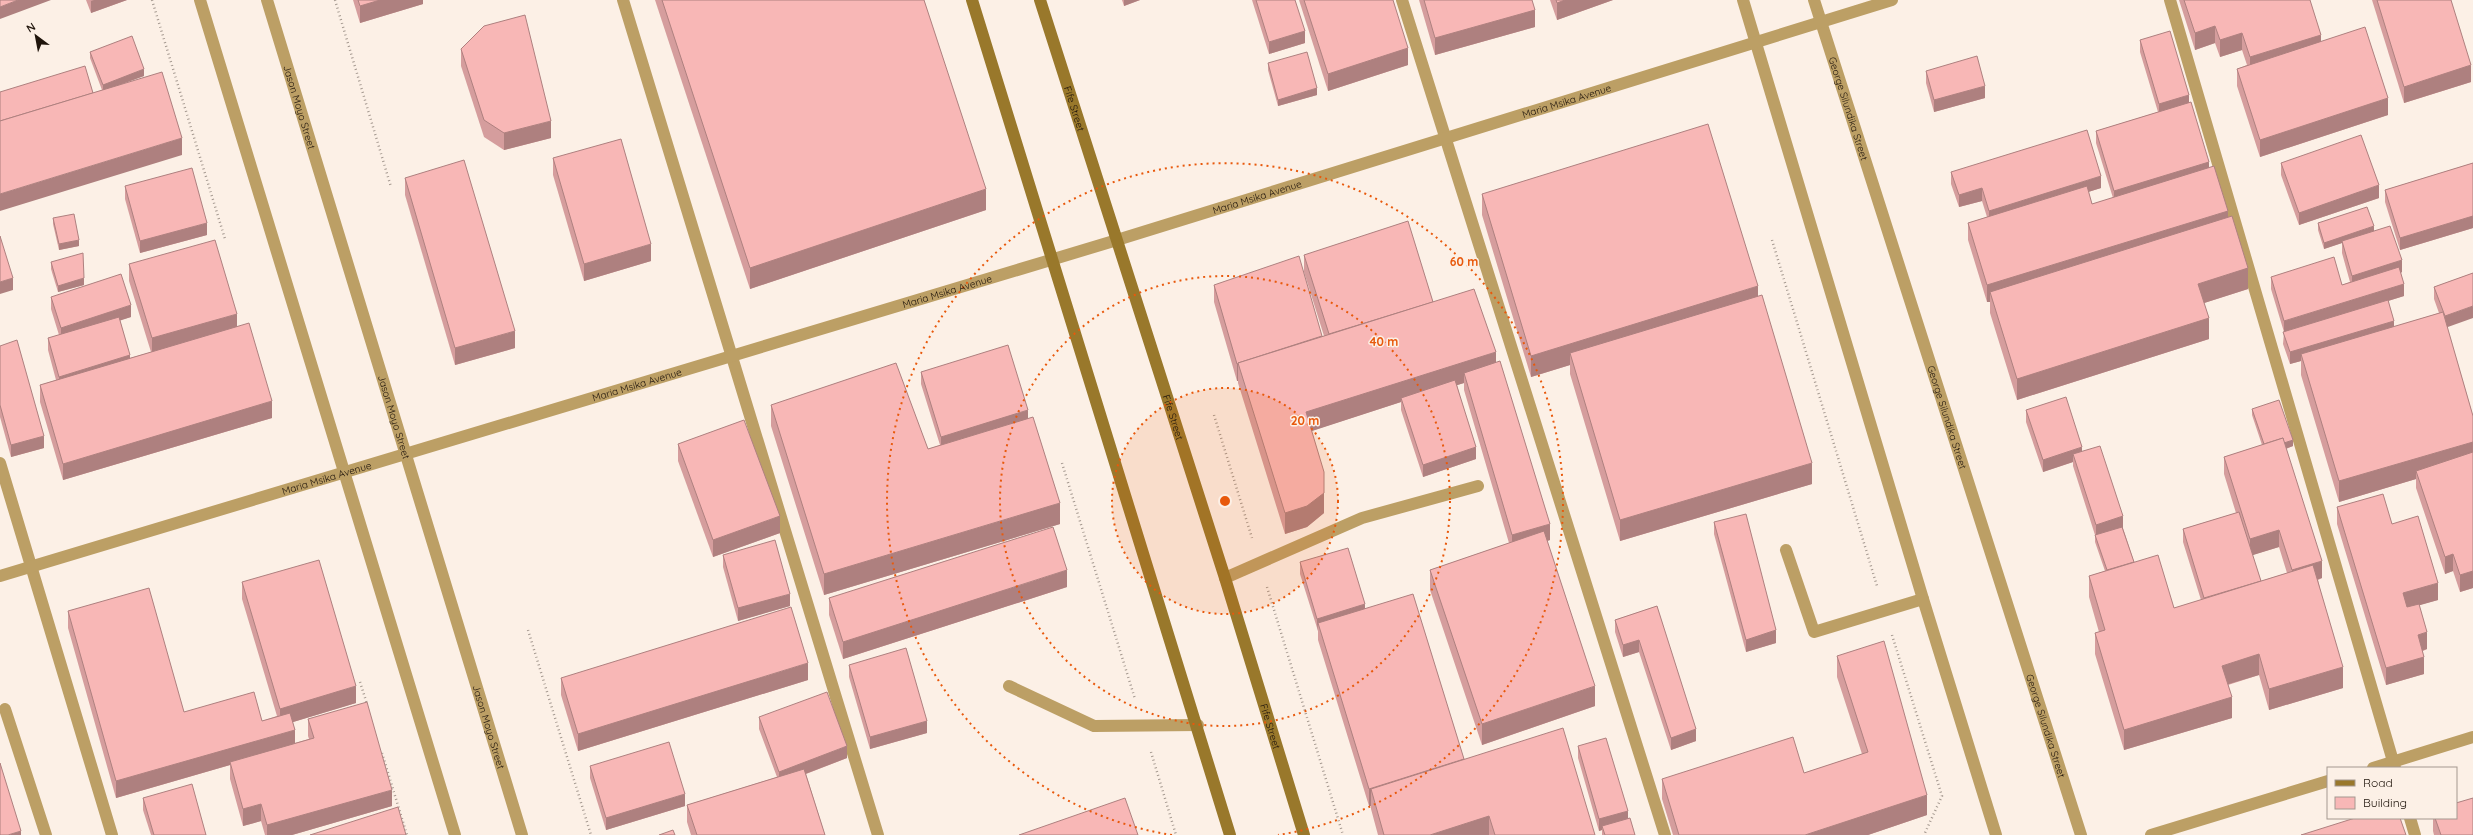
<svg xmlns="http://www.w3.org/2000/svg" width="2473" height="835" font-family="Quicksand,sans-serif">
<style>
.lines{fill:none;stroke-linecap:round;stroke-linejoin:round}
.path{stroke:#a69a91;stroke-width:2.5;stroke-dasharray:1 3;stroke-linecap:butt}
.lane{stroke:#bc9f65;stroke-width:12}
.street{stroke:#bc9f65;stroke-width:12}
.secondary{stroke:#99782b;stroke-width:12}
.wall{fill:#d59d9d;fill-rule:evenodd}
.shaded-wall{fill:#ae807f}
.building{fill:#f8b7b6;stroke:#ae807f}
.ring{fill:none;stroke:#e8590c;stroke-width:2;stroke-dasharray:2 4}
.labels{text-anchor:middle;stroke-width:3;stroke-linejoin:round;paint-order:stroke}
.street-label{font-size:10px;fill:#20150c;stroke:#fcf0e6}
.centre{fill:#e8590c;stroke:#fcf0e6;stroke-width:2}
.ring-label{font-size:12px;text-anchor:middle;font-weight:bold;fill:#e8590c;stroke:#fcf0e6;stroke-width:3;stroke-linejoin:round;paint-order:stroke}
</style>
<rect width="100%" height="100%" fill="#fcf0e6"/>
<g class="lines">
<g class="path">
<path d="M152,0l73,239"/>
<path d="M335,0l56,187"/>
<path d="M1772,240l105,346"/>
<path d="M1214,415l38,123"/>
<path d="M1062,463l73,236"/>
<path d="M1267,587l76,248"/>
<path d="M528,630l63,205"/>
<path d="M1892,635l50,161 -18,39"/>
<path d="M360,682l7,22"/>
<path d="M1151,752l25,83"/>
<path d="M382,753l25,82"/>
</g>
<g class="lane">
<path d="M623,0l255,835"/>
<path d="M1402,0l263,835"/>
<path d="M2170,0l225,768"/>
<path d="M0,463l112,372"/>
<path d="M1786,550l28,82 109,-33"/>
<path d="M1225,578l137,-60 116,-32"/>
<path d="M1009,686l85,40 104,-1"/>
<path d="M5,709l41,126"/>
<path d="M2410,818l5,17"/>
</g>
<g class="street">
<path d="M200,0l255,835"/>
<path id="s1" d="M267,0l255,835"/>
<path d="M1743,0l180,599 73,236"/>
<path id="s2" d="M1814,0l267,835"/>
<path id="s3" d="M0,576l1117,-336 775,-240"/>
<path d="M2373,768l100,-31"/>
<path d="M2151,835l177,-54"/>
</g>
<g class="secondary">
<path d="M972,0l258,835"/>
<path id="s4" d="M1040,0l185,578 79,257"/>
</g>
</g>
<g class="wall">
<path d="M86,0h41l-36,13z"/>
<path d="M353,0h70v4l-63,19z"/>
<path d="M655,0h269l62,210 -236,79z"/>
<path d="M1122,0h18l-16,6z"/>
<path d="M1252,0h43l10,43 -36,11z"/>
<path d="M1299,0h94l15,65 -80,26z"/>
<path d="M1419,0h113l3,27 -100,28z"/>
<path d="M1550,0h63l-56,20z"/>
<path d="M2179,0h131l11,41 67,74 -128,42 -23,-71v-17l10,-4 -5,-15 -22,7 -5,-14 -20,7z"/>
<path d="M2372,0h79l20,82 -67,21z"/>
<path d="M2140,40l49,63 20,65 19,49 20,72 -44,14 5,36 -192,61 -27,-87v-11h-3l-19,-62v-17l19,-6 -5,-16 -23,6 -8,-23v-12l150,16 -13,4 4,12 21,-6 -17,-55v-12l62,-19 -18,-60z"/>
<path d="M461,49l90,89 -47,12 -20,-13 -23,-71z"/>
<path d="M90,52l54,24 -25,9 63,70 -89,-62 9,-3 -12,-32z"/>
<path d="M1268,63l49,32 -39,11 -10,-36z"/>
<path d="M1926,71l59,27 -51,14 -8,-29z"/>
<path d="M553,158l98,103 -67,20 -31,-106z"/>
<path d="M2281,163l98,35 -80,27 -18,-50z"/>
<path d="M2473,163v65l-73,22 -15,-48v-12z"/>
<path d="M405,178l110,170 -60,17 -50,-170z"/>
<path d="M125,186l82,49 -67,18 -15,-54z"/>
<path d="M1482,194l276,103 54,187 -192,57 -50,-167v-9l-39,12 -49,-162z"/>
<path d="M53,218l26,28 -20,4 -6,-26z"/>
<path d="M2318,223l56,8 28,41 -1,1 3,23 -16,5 6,26 45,-14 -5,-14v-12l39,-14 -26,54 26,89v172l-13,4 -7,-21 -8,3 -29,-86v-9l-77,23 -38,-127v-14l-11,3 -7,-20 1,-12 -13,-43v-12l71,8 8,-3 -8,-29v-10l-18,6 -6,-19z"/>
<path d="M1304,255l129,47 63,61 54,177 -3,1 48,165 -113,39 -52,-155v-20l79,-27 -45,-153v-7l-7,2 19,74 -53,18 -22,-67v-8l-90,29 13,82 -17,14 -22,7 -47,-151v-2h-1l-23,-79v-17l108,51h2l-20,-64z"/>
<path d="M51,262l33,23 -26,7 -7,-23z"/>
<path d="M129,264l108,63 35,91 -209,62 -23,-78v-17l16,-5 -8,-30v-12l11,-3 -8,-26v-12l80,20 -11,3 10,38 21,-6 -22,-71z"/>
<path d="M0,346l44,102 -33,9 -11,-40z"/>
<path d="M921,372l107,46 32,106 -236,71 -53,-169v-21l157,44 12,-4 -19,-61z"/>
<path d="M2252,409l41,37 -7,3 36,129 -4,2 25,108 -74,22 -10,-35 -31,10 4,33 -108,32 -29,-96v-21l4,-1 -10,-35v-21l16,-5 -10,-29v-7l-22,-69v-4l-30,10 -17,-50v-12l56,42 41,76 11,34 40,46 27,-8 -18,-58v-13l53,-16 -12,-39v-17l38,-12 -10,-30zM2279,547l8,26 -26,8 -9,-26z"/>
<path d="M678,444l102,89 -67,24 -35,-96z"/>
<path d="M2337,507l55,17 46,76 -19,5 8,44 -4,2 1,23 -38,11 -49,-161z"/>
<path d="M1714,522l62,121 -30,9 -32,-118z"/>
<path d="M723,555l67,51 -52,15 -15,-54z"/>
<path d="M1300,562l65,46 99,151 131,76h-217l-7,-26v-3h-2l-51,-166v-9l-18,-57z"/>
<path d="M242,582l114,121 -63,19 2,21 14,-4 -1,-3v-17l84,87 -100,29h-27l-4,-14 -18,5 -13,-47v-14l-114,33 -48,-170v-17l116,101 78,9 15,-5 -35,-117z"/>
<path d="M1067,587l-224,72 -14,-44v-17z"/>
<path d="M1657,606l39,135 -25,9 -32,-98 -16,5 -8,-25v-12z"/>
<path d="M1837,656l90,159 -59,20h-195l-11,-36v-20l142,-6 58,-19 -25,-77z"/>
<path d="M849,665l78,68 -57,16 -21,-72z"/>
<path d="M561,678l247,2 -230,71 -17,-56z"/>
<path d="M759,717l88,41 -41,16 19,61h-134l-4,-13v-17l90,-28 -18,-48z"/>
<path d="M1578,746l50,72 7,17h-33v-5l-3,1 -21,-73z"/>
<path d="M590,766l95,40 -79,24 -16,-52z"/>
<path d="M143,798l63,37h-55l-8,-25z"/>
<path d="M2433,818h23l17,17h-39l-1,-4z"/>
</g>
<g class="shaded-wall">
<path d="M18,0h33l-51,19v-12z"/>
<path d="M94,0h33l-36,13v-12z"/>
<path d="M380,0h43v4l-63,19v-17z"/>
<path d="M1124,0h16l-16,6z"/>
<path d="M1565,0h48l-56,20v-17z"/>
<path d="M1535,10v17l-100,28v-17z"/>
<path d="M2215,26v17l-20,7v-17z"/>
<path d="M1305,31v12l-36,11v-12z"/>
<path d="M2242,33v17l-22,7v-17z"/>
<path d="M2321,35v17l-71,22v-17z"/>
<path d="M1408,48v17l-80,26v-17z"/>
<path d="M2471,65v17l-67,21v-16z"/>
<path d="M144,69v7l-41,15v-6z"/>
<path d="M1985,86v12l-51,14v-12z"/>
<path d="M1317,88v7l-39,11v-6z"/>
<path d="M2189,95v13l-30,9v-13z"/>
<path d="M2388,98v17l-128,42v-17z"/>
<path d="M551,121v17l-47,12v-17z"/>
<path d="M182,138v17l-182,56v-17z"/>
<path d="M2209,162v12l-95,29v-12z"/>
<path d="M2101,176v12l-112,35v-12z"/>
<path d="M2379,185v13l-80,27v-12z"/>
<path d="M1982,188v13l-23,6v-12z"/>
<path d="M986,189v21l-236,79v-21z"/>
<path d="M2228,211v17l-238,64v10h-3v-17z"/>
<path d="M2473,216v12l-73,22v-12z"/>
<path d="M207,223v12l-67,18v-12z"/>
<path d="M2374,226v6l-32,9v2l-18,6v-6z"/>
<path d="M79,240v6l-20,4v-6z"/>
<path d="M651,244v17l-67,20v-17z"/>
<path d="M2402,260v12l-50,16v-12z"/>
<path d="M2248,268v21l-50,16v-21z"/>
<path d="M13,278v12l-13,4v-12z"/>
<path d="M84,278v7l-26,7v-6z"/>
<path d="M2404,284v12l-120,37v-12z"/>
<path d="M1758,286v21l-188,46v12l-39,12v-21z"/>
<path d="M131,305v12l-70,23v-12z"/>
<path d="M2473,306v12l-28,10v-12z"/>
<path d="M237,314v17l-85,24v-17z"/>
<path d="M2209,318v21l-192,61v-21z"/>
<path d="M2394,321v12l-93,21v7l-11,3v-12z"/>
<path d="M515,331v17l-60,17v-17z"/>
<path d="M1496,352v20l-32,1v10l-61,19 -2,-4v4l-95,31v-21z"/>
<path d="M130,355v13l-71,21v-12z"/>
<rect x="1237" y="364" width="1" height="17"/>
<path d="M272,401v17l-209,62v-16z"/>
<path d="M1028,410v12l-87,27v-12z"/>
<path d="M44,436v12l-33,9v-12z"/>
<path d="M2293,440v6l-27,10v-7z"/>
<path d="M2473,442v20l-57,9v8l-77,23v-21z"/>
<path d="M1476,447v12l-53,18v-12z"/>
<path d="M2082,447v12l-9,-5v8l-30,10v-12z"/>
<path d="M1812,463v21l-192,57v-21z"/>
<path d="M1324,493v20l-17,14 -22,7v-21z"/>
<path d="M1060,503v21l-236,71v-21z"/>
<path d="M780,516v17l-67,24v-17z"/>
<path d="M2123,516v12l-27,9v-12z"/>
<path d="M1550,524v16l-38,12v-17z"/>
<path d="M2279,530v17l-29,9v-17z"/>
<path d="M2453,554v17l-8,3v-17z"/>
<path d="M2322,561v17l-30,9v-17z"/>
<path d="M1067,570v17l-224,72v-17z"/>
<path d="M2473,571v17l-13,4v-17z"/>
<path d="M2438,583v17l-35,10v-17z"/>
<path d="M790,594v12l-52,15v-13z"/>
<path d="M1365,604v12l-47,7 -1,8v-12z"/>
<path d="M1776,630v13l-30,9v-12z"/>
<path d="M2427,632v17l-9,3v-17z"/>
<path d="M1639,640v12l-16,5v-12z"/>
<path d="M2259,654v21l-37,11v-20z"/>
<path d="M2424,657v17l-38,11v-17z"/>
<path d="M808,663v17l-230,71v-17z"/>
<path d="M2343,667v21l-74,22v-21z"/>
<path d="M356,686v17l-76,23v-17z"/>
<path d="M1595,686v20l-113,39v-21z"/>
<path d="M2232,697v21l-108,32v-20z"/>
<path d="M927,721v12l-57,16v-12z"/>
<path d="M1696,729v12l-25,9v-12z"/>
<path d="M295,730v17l-65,15v3l-114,33v-17z"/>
<path d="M847,746v12l-68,26v-12z"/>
<rect x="1369" y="789" width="2" height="17"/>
<path d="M392,790v16l-100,29h-25v-10z"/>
<path d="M685,794v12l-79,24v-12z"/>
<path d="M1927,795v20l-59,20h-63z"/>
<path d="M261,804v17l-18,5v-17z"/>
<path d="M1628,811v12l-26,3v4l-3,1v-12z"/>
<path d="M1489,816v19h-59z"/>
<path d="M21,831v4h-13z"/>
</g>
<g class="building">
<path d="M0,0h18l-18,7z"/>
<path d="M358,0h22l-20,6z"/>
<path d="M662,0h262l62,189 -236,79z"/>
<path d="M1256,0h39l10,31 -36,11z"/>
<path d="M1304,0h89l15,48 -80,26z"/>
<path d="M1424,0h108l3,10 -100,28z"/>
<path d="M1556,0h9l-8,3z"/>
<path d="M2184,0h126l11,35 -71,22 -8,-24 -22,7 -5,-14 -20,7z"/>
<path d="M2377,0h74l20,65 -67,22z"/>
<path d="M525,15l26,106 -47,12 -20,-13 -23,-71 23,-23z"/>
<path d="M2365,27l23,71 -128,42 -23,-71z"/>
<path d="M2170,31l19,64 -30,9 -19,-64z"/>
<path d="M132,36l12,33 -41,16 -13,-33z"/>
<path d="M1307,52l10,36 -39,12 -10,-37z"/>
<path d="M1977,56l8,30 -51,14 -8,-29z"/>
<path d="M85,66l8,27 -93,28v-29z"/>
<path d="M162,72l20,66 -182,56v-73z"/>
<path d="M2191,102l18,60 -95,29 -18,-60z"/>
<path d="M1708,124l50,162 -227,70 -49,-162z"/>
<path d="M2087,130l14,46 -112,35 -7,-23 -23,7 -8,-23z"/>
<path d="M2361,135l18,50 -80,28 -18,-50z"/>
<path d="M621,139l30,105 -67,20 -31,-106z"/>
<path d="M464,160l51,171 -60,17 -50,-170z"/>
<path d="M2473,163v53l-73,22 -15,-48z"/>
<path d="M2214,166l14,45 -241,74 -19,-62 119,-37 5,18z"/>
<path d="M192,168l15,55 -67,18 -15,-55z"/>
<path d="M2367,207l7,19 -50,17 -6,-20z"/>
<path d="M74,214l5,26 -20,4 -6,-26z"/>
<path d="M2232,216l16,52 -50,16 11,34 -192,61 -27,-87z"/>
<path d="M1408,221l25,81 -104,32 -25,-79z"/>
<path d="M2390,226l12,34 -50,16 -10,-35z"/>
<path d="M0,236l13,42 -13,4z"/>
<path d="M215,240l22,74 -85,24 -23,-74z"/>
<path d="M83,253l1,25 -26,8 -7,-24z"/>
<path d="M1299,256l23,80 -84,27v1h-1l-23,-79z"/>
<path d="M2334,257l8,28 57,-18 5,17 -120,37 -13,-44z"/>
<path d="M2473,273v33l-28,10 -11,-29z"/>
<path d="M121,274l10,31 -70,23 -10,-31z"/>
<path d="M1474,289l22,63 -190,60 18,60v21l-17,13 -22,7 -47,-150z"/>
<path d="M1762,295l50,168 -192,57 -50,-167z"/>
<path d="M2388,300l6,21 -104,31 -7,-20z"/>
<path d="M2443,312l30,104v26l-134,39 -38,-127z"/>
<path d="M119,317l11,38 -71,22 -11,-39z"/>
<path d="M249,323l23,78 -209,63 -23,-79z"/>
<path d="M17,340l27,96 -33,9 -11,-40v-59z"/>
<path d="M1008,345l20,65 -87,27 -20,-65z"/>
<path d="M1500,361l50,163 -38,11 -48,-162z"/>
<path d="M896,363l32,86 105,-32 27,86 -236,71 -53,-169z"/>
<path d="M1455,380l21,67 -53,18 -22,-67z"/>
<path d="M2066,397l16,50 -39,13 -17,-50z"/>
<path d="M2279,400l14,40 -9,3 -1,-5 -19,6 -12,-35z"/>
<path d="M744,420l36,96 -67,24 -35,-96z"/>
<path d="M2283,438l39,123 -30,9 -13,-40 -29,9 -26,-82z"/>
<path d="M2100,446l23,70 -27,9 -23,-71z"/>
<path d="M2473,452v119l-13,4 -7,-21 -8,3 -29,-86z"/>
<path d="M2383,494l9,30 26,-8 20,67 -35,10 4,14 12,-3 8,28 -9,3 6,22 -38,11 -49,-161z"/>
<path d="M2239,512l22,69 -57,17 -21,-69z"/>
<path d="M1746,514l30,116 -30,10 -32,-118z"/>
<path d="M1053,527l14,43 -224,72 -14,-44z"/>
<path d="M2122,527l12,35 -27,8 -12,-35z"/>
<path d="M1544,531l51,155 -113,38 -52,-154z"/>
<path d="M775,540l15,54 -52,14 -15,-53z"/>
<path d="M1348,548l17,56 -48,15 -17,-57z"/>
<path d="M2158,555l16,53 139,-43 30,102 -74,22 -10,-35 -37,12 10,31 -108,33 -29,-97 10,-3 -16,-54z"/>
<path d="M319,560l37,126 -76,23 -38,-127z"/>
<path d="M149,588l35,124 70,-20 8,29 28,-8 5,17 -179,51 -48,-170z"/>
<path d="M1413,594l51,165 -95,30 -51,-166z"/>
<path d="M1657,606l39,123 -25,9 -32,-98 -16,5 -8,-25z"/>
<path d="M791,607l17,56 -230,71 -17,-56z"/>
<path d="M1884,641l43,154 -122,40h-126l-17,-56 131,-42 11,36 64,-21 -31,-96z"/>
<path d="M906,648l21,73 -57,16 -21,-72z"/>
<path d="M827,692l20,54 -68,26 -20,-55z"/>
<path d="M367,702l25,88 -125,35 -6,-21 -18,5 -13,-47 84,-24 -6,-19z"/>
<path d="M1563,728l32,107h-100l-6,-19 -59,19h-46l-13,-46z"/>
<path d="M1606,738l22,73 -29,8 -21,-73z"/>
<path d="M669,742l16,52 -79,24 -16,-52z"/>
<path d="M0,763l21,68 -13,4h-8z"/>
<path d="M804,769l21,66h-128l-10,-30z"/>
<path d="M192,784l14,51h-52l-11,-37z"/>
<path d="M1125,798l13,37h-119z"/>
<path d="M2473,798v37h-32l-6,-17h21v-15z"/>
<path d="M398,807l8,28h-96z"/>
<path d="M1630,818l5,17h-30l-3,-9z"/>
<path d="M2355,818h45l6,17h-105z"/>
<path d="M673,830l2,5h-16z"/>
</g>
<circle cx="1225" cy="501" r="113" fill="#e8590c" fill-opacity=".12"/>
<g class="ring">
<circle cx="1225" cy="501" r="113"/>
<circle cx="1225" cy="501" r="225"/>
<path d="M1172 835A338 338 0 1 1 1278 835"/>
</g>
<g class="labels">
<g class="street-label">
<text dy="4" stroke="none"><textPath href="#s3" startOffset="1637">Maria Msika Avenue</textPath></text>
<text dy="4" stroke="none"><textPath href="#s1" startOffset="112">Jason Moyo Street</textPath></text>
<text dy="4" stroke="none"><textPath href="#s4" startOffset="114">Fife Street</textPath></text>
<text dy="4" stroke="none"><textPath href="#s2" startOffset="114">George Silundika Street</textPath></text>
<text dy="4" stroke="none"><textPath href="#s3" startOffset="1313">Maria Msika Avenue</textPath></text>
<text dy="4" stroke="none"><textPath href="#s3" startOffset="989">Maria Msika Avenue</textPath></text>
<text dy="4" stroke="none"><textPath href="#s3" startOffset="665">Maria Msika Avenue</textPath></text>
<text dy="4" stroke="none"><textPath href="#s4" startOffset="438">Fife Street</textPath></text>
<text dy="4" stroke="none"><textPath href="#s2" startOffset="438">George Silundika Street</textPath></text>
<text dy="4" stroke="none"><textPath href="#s1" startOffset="436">Jason Moyo Street</textPath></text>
<text dy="4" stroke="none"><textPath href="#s3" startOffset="341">Maria Msika Avenue</textPath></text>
<text dy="4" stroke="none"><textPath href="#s4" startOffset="762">Fife Street</textPath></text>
<text dy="4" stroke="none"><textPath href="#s2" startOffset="762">George Silundika Street</textPath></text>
<text dy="4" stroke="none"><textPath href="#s1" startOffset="760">Jason Moyo Street</textPath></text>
</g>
</g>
<circle cx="1225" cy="501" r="6" class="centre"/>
<g class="ring-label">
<text x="1464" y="266">60 m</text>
<text x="1384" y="346">40 m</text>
<text x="1305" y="425">20 m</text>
</g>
<rect x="2327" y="767" width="130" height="52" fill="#fcf0e6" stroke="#a4988f"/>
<rect x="2335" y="780" width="20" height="6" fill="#99782b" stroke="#a4988f"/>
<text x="2363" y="787" font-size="12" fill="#20150c">Road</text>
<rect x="2335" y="797" width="20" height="12" fill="#f8b7b6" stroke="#a4988f"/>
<text x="2363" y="807" font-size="12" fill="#20150c">Building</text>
<g transform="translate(36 36) rotate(328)" stroke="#fcf0e6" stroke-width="3" paint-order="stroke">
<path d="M0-3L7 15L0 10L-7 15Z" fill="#20150c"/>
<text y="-6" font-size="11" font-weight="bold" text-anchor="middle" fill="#20150c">N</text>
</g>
</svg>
